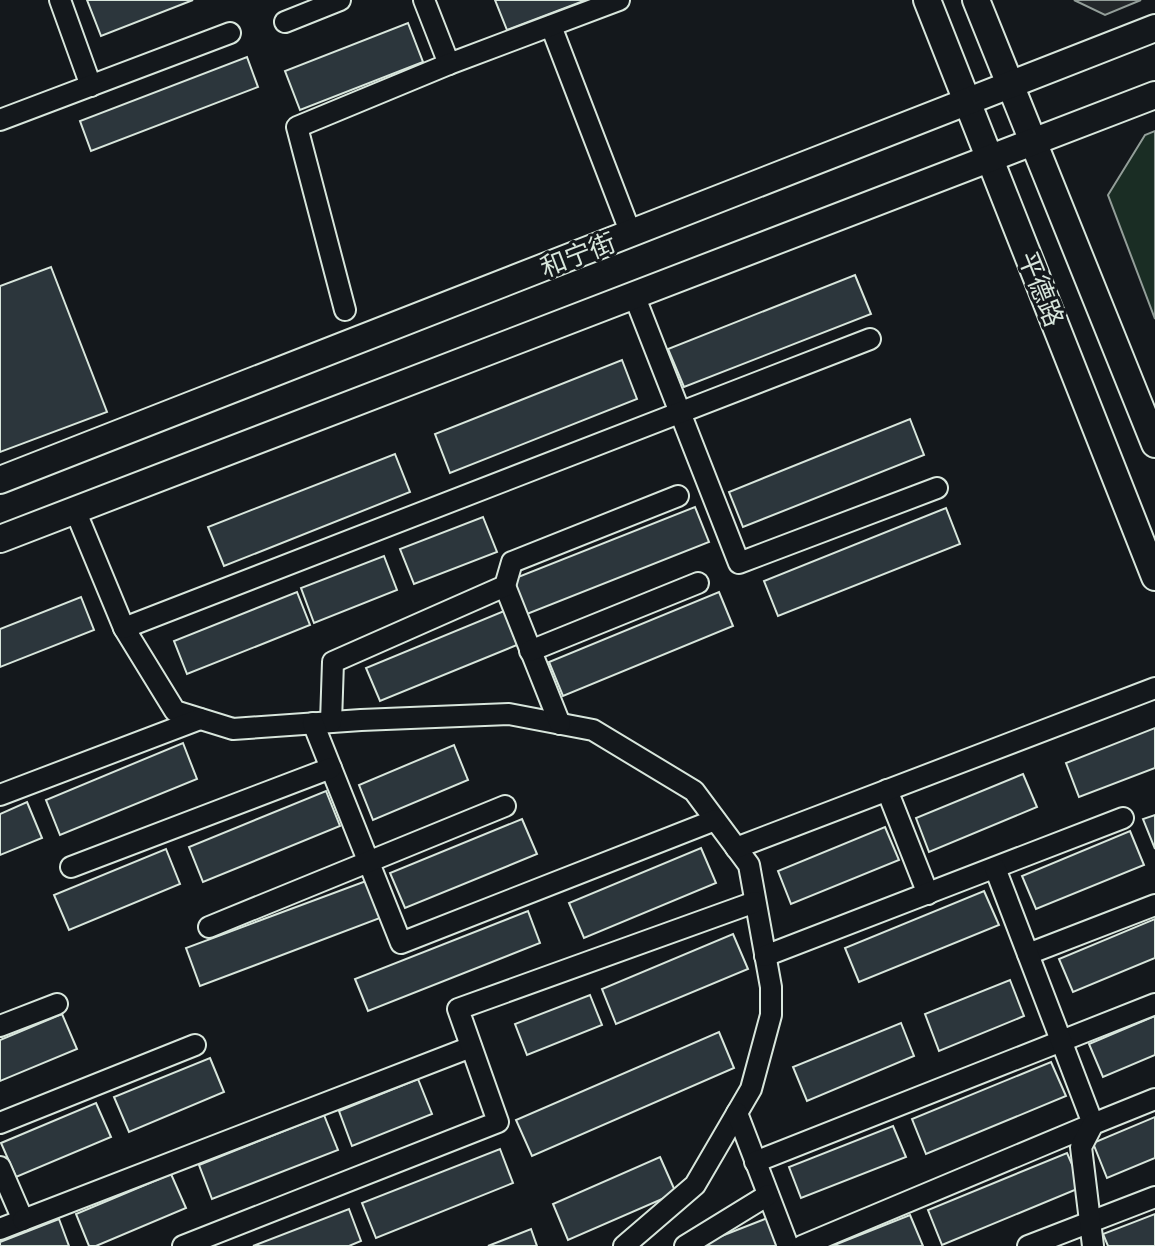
<svg xmlns="http://www.w3.org/2000/svg" width="1155" height="1246" font-family="Arial,'Noto Sans SC',sans-serif">
<style>
.green{fill:#1a2d24;stroke:#939e99;stroke-width:2}
.parking{fill:#24282b;stroke:#939e99;stroke-width:2}
.building{fill:#2c363c;stroke:#d8e6dc;stroke-width:2}
.lines{fill:none;stroke-linecap:round;stroke-linejoin:round}
.minor-casing{stroke:#d8e6dc;stroke-width:24}
.major-casing{stroke:#d8e6dc;stroke-width:30}
.minor{stroke:#14181c;stroke-width:20}
.major{stroke:#14181c;stroke-width:26}
.labels{text-anchor:middle;stroke-width:6;stroke-linejoin:round;paint-order:stroke}
.street-label{font-size:26px;fill:#d8e6dc;stroke:#14181c}
</style>
<rect width="100%" height="100%" fill="#14181c"/>
<path class="green" d="M1155,131v188l-47,-124 37,-60z"/>
<path class="parking" d="M1074,0h67l-36,15z"/>
<g class="building">
<path d="M87,0h106l-92,36z"/>
<path d="M495,0h91l-79,30z"/>
<path d="M408,23l15,39 -123,48 -15,-39z"/>
<path d="M247,57l11,30 -167,64 -11,-30z"/>
<path d="M51,267l56,145 -107,40v-166z"/>
<path d="M855,275l16,39 -187,73 -16,-38z"/>
<path d="M622,360l15,39 -187,74 -15,-39z"/>
<path d="M910,419l14,36 -181,72 -14,-35z"/>
<path d="M395,454l15,38 -186,74 -16,-39z"/>
<path d="M695,507l14,35 -182,72 -14,-35z"/>
<path d="M946,508l14,36 -182,72 -14,-35z"/>
<path d="M483,517l14,35 -83,32 -14,-35z"/>
<path d="M384,556l13,34 -83,33 -13,-35z"/>
<path d="M297,592l13,33 -123,49 -13,-33z"/>
<path d="M719,592l14,34 -170,70 -14,-34z"/>
<path d="M81,597l13,33 -94,37v-38z"/>
<path d="M504,611l13,34 -137,56 -14,-33z"/>
<path d="M1155,728v40l-76,29 -13,-34z"/>
<path d="M183,743l14,36 -137,56 -14,-35z"/>
<path d="M454,745l14,35 -95,40 -14,-35z"/>
<path d="M1023,774l14,33 -108,45 -13,-34z"/>
<path d="M326,791l14,35 -137,56 -14,-35z"/>
<path d="M27,802l15,36 -42,17v-41z"/>
<path d="M1155,815v34l-12,-30z"/>
<path d="M522,819l15,35 -132,54 -15,-35z"/>
<path d="M885,827l14,33 -108,44 -13,-33z"/>
<path d="M1130,831l14,34 -108,44 -14,-33z"/>
<path d="M701,848l15,35 -132,55 -15,-35z"/>
<path d="M166,849l14,35 -111,46 -15,-35z"/>
<path d="M366,881l14,37 -180,68 -14,-38z"/>
<path d="M984,891l15,34 -140,57 -14,-34z"/>
<path d="M528,911l12,32 -172,68 -13,-32z"/>
<path d="M1155,919v39l-82,34 -14,-33z"/>
<path d="M733,934l15,35 -132,55 -14,-35z"/>
<path d="M1010,980l14,36 -85,35 -14,-37z"/>
<path d="M590,995l12,30 -75,30 -12,-31z"/>
<path d="M62,1014l15,35 -77,32v-41z"/>
<path d="M1155,1016v39l-52,22 -14,-33z"/>
<path d="M901,1023l13,33 -107,45 -14,-34z"/>
<path d="M719,1032l15,36 -202,88 -16,-36z"/>
<path d="M210,1058l14,34 -95,40 -15,-35z"/>
<path d="M1051,1062l15,34 -140,58 -14,-35z"/>
<path d="M418,1079l14,35 -80,32 -13,-35z"/>
<path d="M96,1103l15,34 -95,40 -15,-34z"/>
<path d="M324,1115l14,35 -126,49 -13,-34z"/>
<path d="M1155,1117v41l-48,20 -14,-35z"/>
<path d="M893,1126l13,31 -105,41 -12,-31z"/>
<path d="M500,1149l13,34 -137,55 -14,-35z"/>
<path d="M1067,1153l15,34 -140,58 -14,-35z"/>
<path d="M660,1157l16,36 -108,47 -15,-36z"/>
<path d="M171,1174l15,34 -90,38h-7l-13,-32z"/>
<path d="M349,1209l12,32 -12,5h-96z"/>
<path d="M1155,1214v32h-47l-5,-12z"/>
<path d="M910,1215l13,31h-91z"/>
<path d="M770,1217l11,29h-80v-2z"/>
<path d="M59,1219l10,27h-69v-4z"/>
<path d="M531,1229l6,17h-49z"/>
</g>
<g class="lines">
<g class="minor-casing">
<g id="minor">
<path d="M60,0l31,86"/>
<path d="M424,0l25,64"/>
<path d="M285,22l55,-22"/>
<path d="M551,26l80,208"/>
<path d="M0,120l230,-87"/>
<path d="M634,295l105,268 198,-75"/>
<path d="M345,310l-48,-183 152,-63 170,-64"/>
<path d="M75,510l49,118 51,83 58,18 128,-9 148,-6 84,16 101,61 55,74 22,122v28l-20,74 -56,96 -71,61"/>
<path d="M505,586l55,138"/>
<path d="M124,628l746,-289"/>
<path d="M530,651l168,-68"/>
<path d="M331,722l2,-60 172,-76 7,-24 166,-66"/>
<path d="M313,723l88,220 314,-123"/>
<path d="M887,790l41,104"/>
<path d="M0,795l200,-76"/>
<path d="M736,848l419,-160"/>
<path d="M71,867l260,-99"/>
<path d="M209,927l296,-121"/>
<path d="M1028,954l127,-49"/>
<path d="M765,956l358,-138"/>
<path d="M0,1026l57,-22"/>
<path d="M737,1113l51,133"/>
<path d="M0,1123l195,-78"/>
<path d="M755,1162l400,-158"/>
<path d="M0,1167l23,53 -23,9"/>
<path d="M23,1220l448,-173"/>
<path d="M183,1246l315,-124 -40,-113 297,-107"/>
<path d="M685,1246l83,-51"/>
<path d="M802,1246l291,-122 -98,-256"/>
<path d="M1028,1246l127,-49"/>
<path d="M1093,1246l-12,-99 12,-23 62,-25"/>
</g>
</g>
<g class="major-casing">
<g id="major">
<path d="M927,0l228,577"/>
<path d="M976,0l179,444"/>
<path d="M0,480l1155,-452"/>
<path d="M0,539l1155,-444"/>
</g>
</g>
<use href="#minor" class="minor"/>
<use href="#major" class="major"/>
</g>
<g class="labels">
<g class="street-label">
<text transform="translate(578 255) rotate(-21)" y="9">和宁街</text>
<text transform="translate(1041 289) rotate(68)" y="9">平德路</text>
</g>
</g>
</svg>
